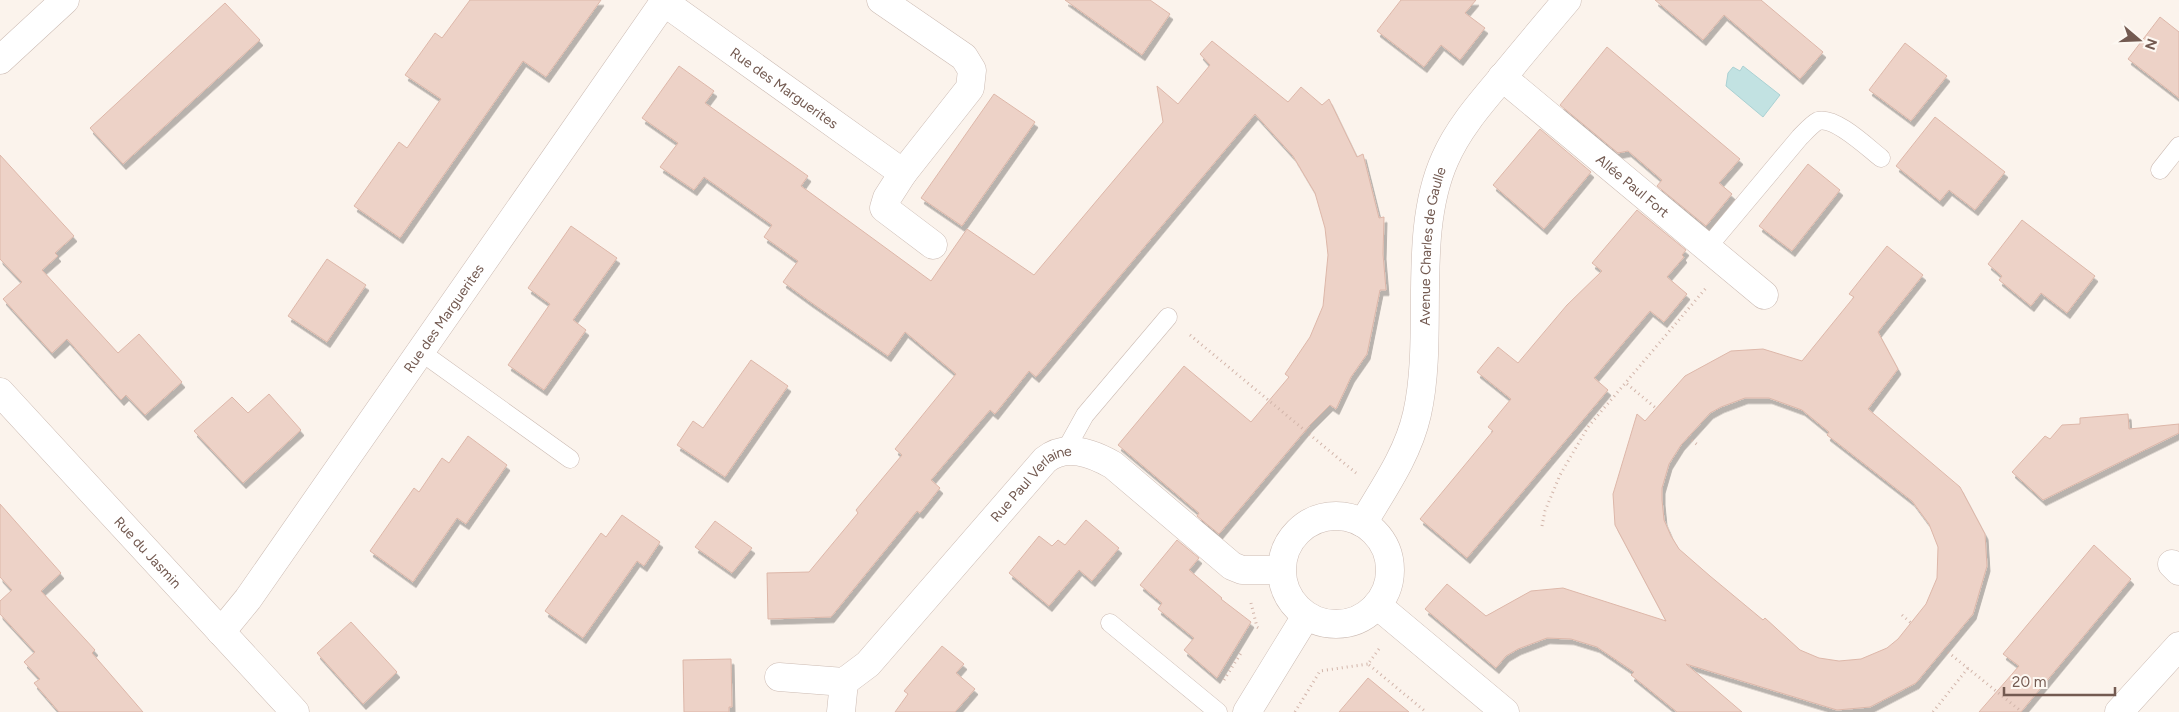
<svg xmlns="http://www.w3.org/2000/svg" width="2179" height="712" font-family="Figtree,sans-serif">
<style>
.water{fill:#c2e2e2;stroke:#aad1d3}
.building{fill:#edd2c7;stroke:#ddb7a9;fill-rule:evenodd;filter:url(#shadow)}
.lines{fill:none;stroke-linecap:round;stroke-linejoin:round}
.lane-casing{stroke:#ccbbb3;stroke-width:19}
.street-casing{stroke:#ccbbb3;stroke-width:29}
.path{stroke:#d2b5aa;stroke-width:3;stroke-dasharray:1 4;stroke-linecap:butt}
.lane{stroke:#fff;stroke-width:18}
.street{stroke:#fff;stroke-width:28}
.labels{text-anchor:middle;stroke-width:4.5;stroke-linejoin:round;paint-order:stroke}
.street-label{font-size:14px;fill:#735a51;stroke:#fdf8f2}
</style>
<defs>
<filter id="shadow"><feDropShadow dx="3" dy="5.5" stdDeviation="0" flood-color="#0004"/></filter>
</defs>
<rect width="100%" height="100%" fill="#fbf3ec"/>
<path class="water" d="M1743,66l37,29 -17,22 -37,-31 2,-13 5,-6 7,4z"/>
<g class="building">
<path d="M470,0h131l-55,77 -23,-16 -123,177 -46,-32 45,-64 8,6 34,-49 -36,-24 30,-42 7,5z"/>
<path d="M1065,0h85l20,14 -28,41z"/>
<path d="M1401,0h75l-11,13 20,15 -25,32 -19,-15 -17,22 -47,-36z"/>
<path d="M1655,0h106l62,52 -23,27 -76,-64 -21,25z"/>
<path d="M225,3l35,37 -137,124 -33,-36z"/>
<path d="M2160,17l19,15v66l-51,-39z"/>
<path d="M1212,41l76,61 13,-15 21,18 7,-6 28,58 6,-3 16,64 5,-1 -1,37 3,36h-6l-13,64 -16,23 -15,32 -6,-4 -21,21 -90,108 -22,-18 2,-3 -81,-68 66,-79 67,56 38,-45 -4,-3 25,-37 13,-31 5,-51 -3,-27 -10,-35 -22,-37 -38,-42 -219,263 -7,-6 -34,43 -5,-4 -59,70 9,8 -20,25 -3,-2 -86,106 -63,2 -1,-46 42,-1 49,-59 -2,-3 46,-55 -7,-6 61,-75 -51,-42 -17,24 -79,-55 -26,-19 15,-21 -34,-24 8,-12 -68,-48 -10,13 -34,-23 18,-24 -36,-25 37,-52 35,25 -9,12 103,73 -7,10 130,95 36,-52 67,46 129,-153 -6,-36 21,18 32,-39 -10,-11z"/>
<path d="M1905,43l42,33 -36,45 -42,-31z"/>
<path d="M1607,47l133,112 -21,24 13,11 -26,32 -49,-40 5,-6 -34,-29 -10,2 -58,-48z"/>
<path d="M994,94l41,28 -73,104 -41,-28z"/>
<path d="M1935,117l70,55 -30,38 -26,-20 -9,11 -44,-35z"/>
<path d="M1540,129l51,43 -47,57 -51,-44z"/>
<path d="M0,155l74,81 -19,17 3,3 -16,14 76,83 21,-19 43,48 -37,33 -19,-20 -5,5 -54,-61 -15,14 -49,-54 19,-17 -22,-23z"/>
<path d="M1808,164l32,26 -48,61 -33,-25z"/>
<path d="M1637,210l49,40 -4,5 2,2 -17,20 20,17 -23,28 -14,-11 -31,37 -25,30 14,12 -141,168 -47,-39 73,-88 -5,-4 23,-28 -34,-27 21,-25 20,16 49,-58 35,-34 -10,-8z"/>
<path d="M2022,220l73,56 -28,37 -26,-20 -10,13 -32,-26 3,-4 -14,-12z"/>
<path d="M571,226l46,32 -44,62 13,10 -42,60 -36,-25 42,-61 -22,-16z"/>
<path d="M1887,246l36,29 -45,57 20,37 -30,40 92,78 25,47 2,32 -14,48 -57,69 -46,24 -33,3 -151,-46 56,48h-65l-46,-37 3,-3 -37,-25 -26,-8 -24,-1 -29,11 -12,7 -10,12 -71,-59 22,-25 39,32 45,-25 32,-3 103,33 -51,-96 -2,-31 24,-80 8,7 40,-45 46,-25 32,-2 39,12 52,-64 -5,-3zM1745,398h24l33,12 27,22 -2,3 85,66 17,23 9,23 -1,31 -11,26 -28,35 -11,9 -26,11 -22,2 -20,-3 -19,-8 -35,-32 -2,2 -53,-44 -31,-27 -8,-13 -7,-16 -2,-20v-12l7,-24 12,-19 29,-32 11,-6z"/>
<path d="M327,259l39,26 -39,57 -39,-26z"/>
<path d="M751,360l37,26 -63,91 -48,-32 16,-24 10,7z"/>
<path d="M269,394l32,36 -58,53 -49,-52 38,-34 16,16z"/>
<path d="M2128,414l1,15 50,-5v9l-136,67 -31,-28 33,-36 5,3 12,-14 18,-1v-6z"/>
<path d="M468,436l39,29 -41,59 -9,-6 -44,64 -43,-31 44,-63 5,4 23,-34 7,5z"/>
<path d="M0,504l61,69 -20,18 54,59 -3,3 51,59h-84l-25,-29 6,-4 -16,-17 11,-10 -35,-38v-13l12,-11 -12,-13z"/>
<path d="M622,515l38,27 -16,24 -7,-5 -54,77 -38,-27 56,-78 5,4z"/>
<path d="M1086,520l33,28 -27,33 -13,-11 -30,36 -40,-33 30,-37 13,10 6,-6 7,5z"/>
<path d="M715,521l37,27 -20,25 -37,-26z"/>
<path d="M1177,540l22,18 -10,12 33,28 -1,1 30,23 -34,56 -33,-28 10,-12 -36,-29 4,-6 -22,-18z"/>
<path d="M2094,545l37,34 -110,133h-42l40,-46 -16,-12z"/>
<path d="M351,622l46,50 -34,32 -46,-51z"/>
<path d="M942,646l22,18 -8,9 19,16 -20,23h-60l13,-18 -4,-3z"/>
<path d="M731,659l1,48h-3v5h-45l-1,-52z"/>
<path d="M1368,678l41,34h-70z"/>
</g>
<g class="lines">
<g class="lane-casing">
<g id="lane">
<path d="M2160,170l19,-24"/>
<path d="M1707,248l93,-111c5,-5 12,-13 18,-16 17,-5 49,26 63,37"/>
<path d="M421,352l149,107"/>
<path d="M1065,451l20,-36 83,-98"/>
<path d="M1110,623l108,89"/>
</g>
</g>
<g class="street-casing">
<g id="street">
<path d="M0,60l65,-60"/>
<path id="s1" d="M1502,77l262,218"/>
<path d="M903,173l-16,25 -3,10 49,37"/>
<path id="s2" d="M0,392l295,320"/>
<circle cx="1336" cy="570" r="54"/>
<path id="s3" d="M1363,523c21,-35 45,-69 54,-109 18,-80 -6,-179 28,-255 13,-30 35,-55 56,-80 22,-27 44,-53 66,-79"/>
<path d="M2172,564l7,7"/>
<path d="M1377,605l128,107"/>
<path id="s4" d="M221,632l27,-33 416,-597 239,171 67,-85 2,-18 -8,-13 -83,-57"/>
<path id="s5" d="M779,677l65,5 24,-18 177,-204c21,-17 47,-7 68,5l119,101 10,4h39"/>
<path d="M841,712l3,-30"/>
<path d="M1247,712l59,-96"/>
<path d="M2119,712l60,-66"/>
</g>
</g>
<g class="path">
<path d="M1190,335l166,138"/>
<path d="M1627,384l30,25"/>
<path d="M1688,437l11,9"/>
<path d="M1542,526l3,-15 15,-36 28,-48 118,-139"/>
<path d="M1251,603l6,24 3,2"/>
<path d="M1902,615l9,8"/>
<path d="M1379,649l-11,15 58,48"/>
<path d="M1944,649l78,63"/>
<path d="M1224,680l17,-27"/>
<path d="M1295,712l25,-41 48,-7"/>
<path d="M1933,712l35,-44"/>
</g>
<use href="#lane" class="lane"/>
<use href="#street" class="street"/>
</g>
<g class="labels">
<g class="street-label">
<text dy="5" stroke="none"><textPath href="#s4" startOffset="918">Rue des Marguerites</textPath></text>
<text dy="5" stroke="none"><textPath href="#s1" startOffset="170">Allée Paul Fort</textPath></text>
<text dy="5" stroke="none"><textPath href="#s3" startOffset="291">Avenue Charles de Gaulle</textPath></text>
<text dy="5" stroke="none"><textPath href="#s4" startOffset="385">Rue des Marguerites</textPath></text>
<text dy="5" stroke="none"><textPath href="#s5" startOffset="340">Rue Paul Verlaine</textPath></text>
<text dy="5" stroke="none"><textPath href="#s2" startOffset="218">Rue du Jasmin</textPath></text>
</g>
</g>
<g transform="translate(2139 40) rotate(109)" stroke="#fdf8f2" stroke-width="4" paint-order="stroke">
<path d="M0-4L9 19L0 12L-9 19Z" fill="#735a51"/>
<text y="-8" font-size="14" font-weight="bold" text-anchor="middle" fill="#735a51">N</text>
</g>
<path d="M2004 687v8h111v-8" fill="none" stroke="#735a51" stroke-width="2.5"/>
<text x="2012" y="687" font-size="15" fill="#735a51" stroke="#fdf8f2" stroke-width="4" paint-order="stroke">20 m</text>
</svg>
